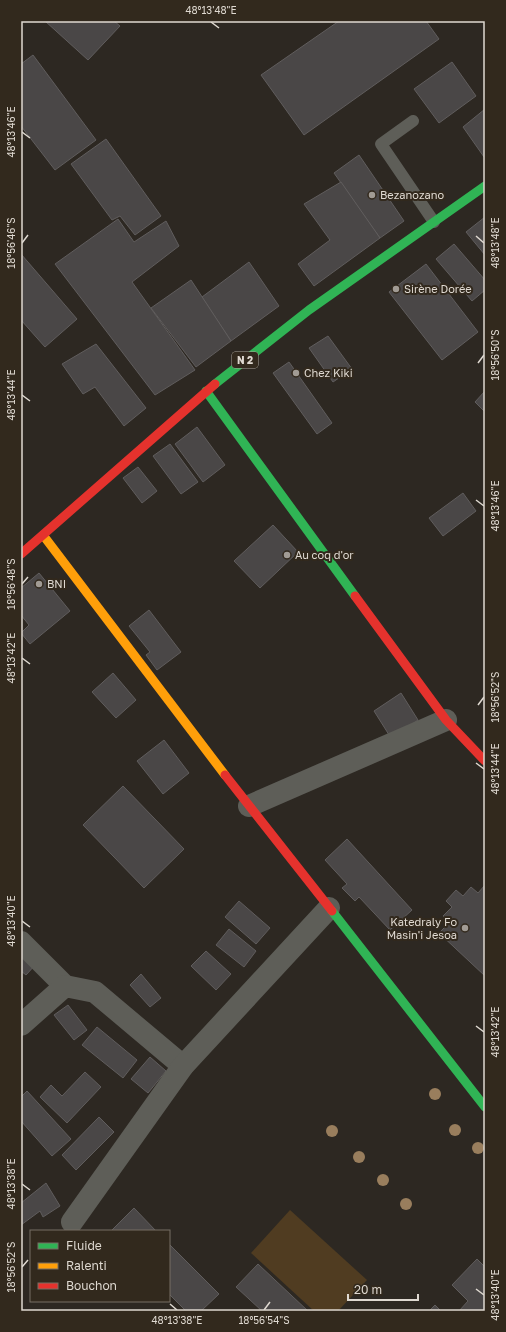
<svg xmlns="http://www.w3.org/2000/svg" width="506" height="1332" font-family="'Golos Text',sans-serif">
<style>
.green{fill:#503c21}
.building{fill:#4a4747;stroke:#605d5d}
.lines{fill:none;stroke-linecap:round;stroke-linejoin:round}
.lane{stroke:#5e5e58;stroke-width:12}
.street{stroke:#5e5e58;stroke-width:22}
.fast{stroke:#30b455;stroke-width:9}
.slow{stroke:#ff9f0a;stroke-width:9}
.jam{stroke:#e5322d;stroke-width:9}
.tree{fill:#997e5d}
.ticks{fill:none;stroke:#dfd9d1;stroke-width:1.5}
.poi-dot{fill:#a19b94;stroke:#32291d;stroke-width:1.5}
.labels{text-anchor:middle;stroke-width:4;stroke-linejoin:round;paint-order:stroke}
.shield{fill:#32291d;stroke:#aba49b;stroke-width:1}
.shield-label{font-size:10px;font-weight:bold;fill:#dfd9d1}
.poi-label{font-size:11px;fill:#dfd9d1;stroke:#32291d;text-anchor:start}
.neatline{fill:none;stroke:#dfd9d1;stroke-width:1.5}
.ticks-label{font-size:10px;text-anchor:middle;fill:#dfd9d1}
</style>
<rect width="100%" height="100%" fill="#2d2822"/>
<path class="green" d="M290,1210l77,70 -29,31h-24l-63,-58z"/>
<g class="building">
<path d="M45,21h69l6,5 -32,34z"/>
<path d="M339,21h87l13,18 -135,96 -43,-60z"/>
<path d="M33,55l63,85 -41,30 -34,-44v-62z"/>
<path d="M452,62l24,34 -37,27 -25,-34z"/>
<path d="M485,109v47l-1,1 -21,-30z"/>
<path d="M106,139l55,77 -26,19 -15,-19 -8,4 -41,-56z"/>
<path d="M359,155l45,66 -24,17 -46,-65z"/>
<path d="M341,182l39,56 -66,48 -16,-22 32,-24 -26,-36z"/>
<path d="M485,217v38l-19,-23z"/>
<path d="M118,219l16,23 32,-21 13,25 -47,36 63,88 -40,25 -100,-131z"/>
<path d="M454,244l31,36v10l-13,11 -36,-42z"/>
<path d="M21,254l56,65 -32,28 -24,-27z"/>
<path d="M249,262l30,44 -48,35 -29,-44z"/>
<path d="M426,264l52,68 -36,28 -53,-68z"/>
<path d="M191,280l40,61 -35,26 -45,-59z"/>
<path d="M328,336l24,33 -19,13 -24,-34z"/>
<path d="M96,344l50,64 -22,18 -29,-39 -12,7 -21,-30z"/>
<path d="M289,362l43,61 -15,11 -44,-61z"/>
<path d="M485,391v21l-10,-10z"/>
<path d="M197,427l28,38 -22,17 -28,-38z"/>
<path d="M170,444l28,38 -17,12 -28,-38z"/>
<path d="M138,467l19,24 -15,12 -19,-25z"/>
<path d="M463,493l13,18 -33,25 -14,-18z"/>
<path d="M273,525l25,27 -38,36 -26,-27z"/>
<path d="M39,573l31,38 -40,33 -9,-11 8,-8 -8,-10v-27z"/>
<path d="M149,610l32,42 -24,18 -11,-15 4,-3 -21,-26z"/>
<path d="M113,673l23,27 -20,18 -24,-26z"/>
<path d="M401,693l17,27 -27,18 -17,-27z"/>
<path d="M164,740l25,33 -26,21 -26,-33z"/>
<path d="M123,786l61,63 -40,39 -61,-63z"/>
<path d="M347,839l65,71 -22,20 -31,-33 -4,4 -13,-13 5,-4 -22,-24z"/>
<path d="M485,885v91l-46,-43 11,-11 -7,-6 9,-9 -6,-6 10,-11 7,6 8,-9 7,6z"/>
<path d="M239,901l31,27 -14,16 -31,-27z"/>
<path d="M229,929l27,22 -12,16 -28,-22z"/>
<path d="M21,949l15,15 -10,11 -5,-4z"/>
<path d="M206,951l25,23 -15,16 -25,-24z"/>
<path d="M141,974l20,24 -11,9 -20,-22z"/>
<path d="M68,1005l19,25 -13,10 -20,-25z"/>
<path d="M97,1027l40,33 -14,18 -41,-33z"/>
<path d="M150,1057l16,14 -18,22 -17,-14z"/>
<path d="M85,1072l16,15 -34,36 -27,-26 11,-12 11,11z"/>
<path d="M27,1091l44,48 -19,17 -31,-35v-24z"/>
<path d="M99,1117l15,15 -38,38 -14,-15z"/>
<path d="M46,1183l14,23 -17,11 -3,-6 -19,14v-22z"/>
<path d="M134,1208l22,23h-45z"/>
<path d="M169,1244l50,50 -18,17h-15l-17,-17z"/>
<path d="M477,1259l8,8v44h-26l9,-10 -16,-16z"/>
<path d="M258,1264l50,47h-46l-26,-24z"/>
<path d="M435,1305l6,6h-12z"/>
</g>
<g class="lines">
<path class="lane" d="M413,121l-32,23 53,78"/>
<g class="street">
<path d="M249,806l197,-86"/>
<path d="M21,942l44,44"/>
<path d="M21,1025l44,-39 30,6 88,74"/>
<path d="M72,1222l111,-156 146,-158"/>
</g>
<g class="fast">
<path d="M215,384l94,-74 176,-124"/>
<path d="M206,391l149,205"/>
<path d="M332,911l153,196"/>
</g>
<path class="slow" d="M43,535l182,240"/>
<g class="jam">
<path d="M21,554l194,-170"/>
<path d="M355,596l91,124 39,41"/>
<path d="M225,775l107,136"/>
</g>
</g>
<g class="tree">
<circle cx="435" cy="1094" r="6"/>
<circle cx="455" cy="1130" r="6"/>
<circle cx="332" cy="1131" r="6"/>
<circle cx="478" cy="1148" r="6"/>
<circle cx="359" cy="1157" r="6"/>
<circle cx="383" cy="1180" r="6"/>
<circle cx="406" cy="1204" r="6"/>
</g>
<path class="ticks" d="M211,22l8,6M22,132l8,6M476,236l8,7M22,243l6,-8M478,363l6,-8M22,395l8,6M476,500l8,6M22,584l6,-7M22,658l8,6M478,705l6,-8M476,763l8,6M22,921l8,6M476,1026l8,6M22,1184l8,6M22,1267l6,-7M476,1289l8,6M170,1304l7,6M264,1310l6,-8"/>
<g class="poi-dot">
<circle cx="372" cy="195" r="4"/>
<circle cx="396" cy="289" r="4"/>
<circle cx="296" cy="373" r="4"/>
<circle cx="287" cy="555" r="4"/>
<circle cx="39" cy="584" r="4"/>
<circle cx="465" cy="928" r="4"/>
</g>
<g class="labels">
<rect class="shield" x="232" y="352" width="26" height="16" rx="3"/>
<g class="shield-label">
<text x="245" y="364">N 2</text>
</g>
<g class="poi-label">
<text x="380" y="199">Bezanozano</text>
<text x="404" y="293">Sirène Dorée</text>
<text x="304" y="377">Chez Kiki</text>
<text x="295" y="559">Au coq d'or</text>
<text x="47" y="588">BNI</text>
<text x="457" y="926" text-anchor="end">Katedraly Fo<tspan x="457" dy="13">Masin'i Jesoa</tspan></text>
</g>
</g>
<rect width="506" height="1332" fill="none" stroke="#32291d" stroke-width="44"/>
<rect x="30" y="1230" width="140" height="72" fill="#32291d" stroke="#776f65"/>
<rect x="38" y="1243" width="20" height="6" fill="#30b455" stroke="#776f65"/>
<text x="66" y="1250" font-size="12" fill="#dfd9d1">Fluide</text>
<rect x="38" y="1263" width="20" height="6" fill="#ff9f0a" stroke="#776f65"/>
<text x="66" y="1270" font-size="12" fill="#dfd9d1">Ralenti</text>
<rect x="38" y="1283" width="20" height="6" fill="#e5322d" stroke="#776f65"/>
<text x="66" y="1290" font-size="12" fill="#dfd9d1">Bouchon</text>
<path d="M348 1294v6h70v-6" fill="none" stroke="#dfd9d1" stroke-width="2"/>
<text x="354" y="1294" font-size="12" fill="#dfd9d1" stroke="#32291d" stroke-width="3" paint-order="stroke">20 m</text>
<rect x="22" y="22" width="462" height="1288" class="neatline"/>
<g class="ticks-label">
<text x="211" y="14">48°13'48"E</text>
<text transform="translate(11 132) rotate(-90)" y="4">48°13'46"E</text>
<text transform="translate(495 243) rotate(-90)" y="4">48°13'48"E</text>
<text transform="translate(11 243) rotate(-90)" y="4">18°56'46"S</text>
<text transform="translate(495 355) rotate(-90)" y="4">18°56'50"S</text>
<text transform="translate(11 395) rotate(-90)" y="4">48°13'44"E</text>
<text transform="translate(495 506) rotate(-90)" y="4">48°13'46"E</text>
<text transform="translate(11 584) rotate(-90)" y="4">18°56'48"S</text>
<text transform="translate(11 658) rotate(-90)" y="4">48°13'42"E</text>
<text transform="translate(495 697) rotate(-90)" y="4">18°56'52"S</text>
<text transform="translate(495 769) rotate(-90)" y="4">48°13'44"E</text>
<text transform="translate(11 921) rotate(-90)" y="4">48°13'40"E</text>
<text transform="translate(495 1032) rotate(-90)" y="4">48°13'42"E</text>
<text transform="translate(11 1184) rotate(-90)" y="4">48°13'38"E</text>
<text transform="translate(11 1267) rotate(-90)" y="4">18°56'52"S</text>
<text transform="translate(495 1295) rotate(-90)" y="4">48°13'40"E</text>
<text x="177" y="1324">48°13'38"E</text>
<text x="264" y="1324">18°56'54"S</text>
</g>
</svg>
